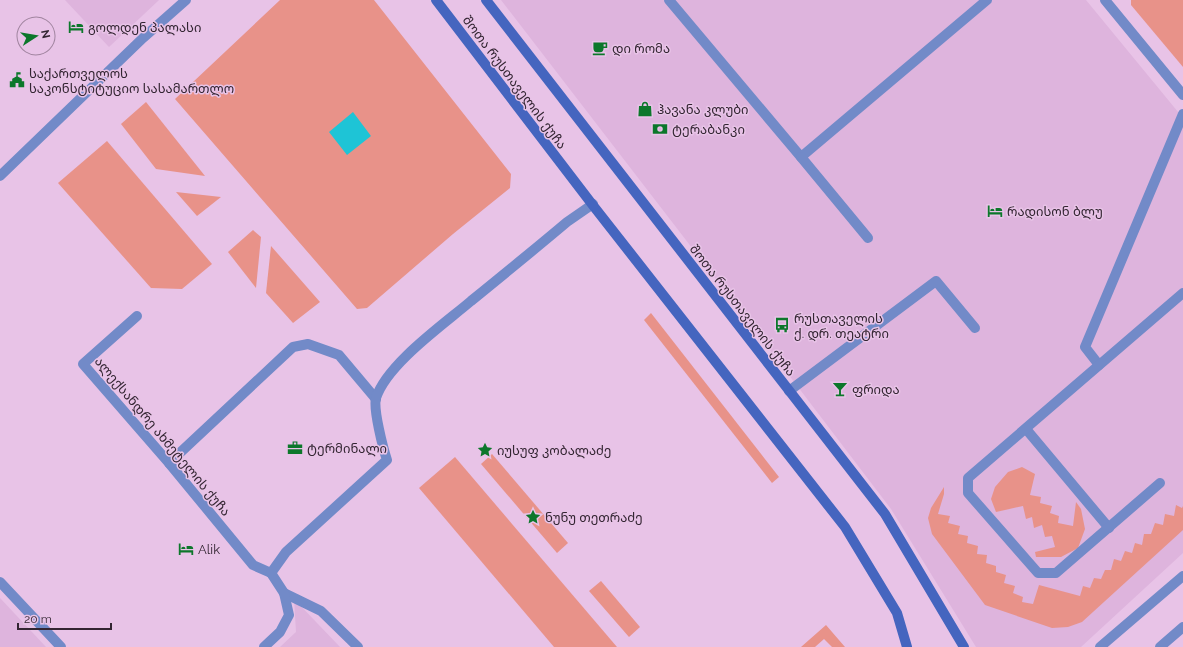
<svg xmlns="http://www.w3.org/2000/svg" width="1183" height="647" font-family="Raleway,'Noto Sans Georgian',sans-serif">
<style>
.built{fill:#deb4dd}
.green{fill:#e89289}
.water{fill:#1ec4d6}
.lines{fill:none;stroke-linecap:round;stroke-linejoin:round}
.lane{stroke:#728ac8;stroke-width:10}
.street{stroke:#728ac8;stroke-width:10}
.secondary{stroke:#4565bf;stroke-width:10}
.labels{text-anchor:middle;stroke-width:3;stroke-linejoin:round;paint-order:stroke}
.poi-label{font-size:13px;fill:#332532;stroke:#e8c3e7;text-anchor:start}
.street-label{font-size:13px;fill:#332532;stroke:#e8c3e7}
</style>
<rect width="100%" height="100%" fill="#e8c3e7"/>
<g class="built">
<path d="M65,0h94l-50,47z"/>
<path d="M501,0h585l97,118v435l-102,94h-105l-85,-138 -202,-265z"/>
<path d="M0,598l46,49h-46z"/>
<path d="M294,599l46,48h-60l16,-15z"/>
</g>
<g class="green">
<path d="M280,0h94l137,174 -1,14 -57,46 -86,74 -10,1 -182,-210z"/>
<path d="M1131,0h52v67l-52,-62z"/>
<path d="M146,102l59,74 -49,-7 -35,-45z"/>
<path d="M107,141l105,123 -30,25 -31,-1 -93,-105z"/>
<path d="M176,192l45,5 -24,19z"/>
<path d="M253,230l8,7 -5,51 -28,-36z"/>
<path d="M271,246l49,56 -27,21 -27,-30z"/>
<path d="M651,313l128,164 -7,6 -128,-163z"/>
<path d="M492,454l76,89 -11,10 -76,-89z"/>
<path d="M455,457l162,190h-63l-135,-159z"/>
<path d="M1022,467l13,7 -5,21 11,2 -1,6 12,3 -2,7 9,3 -1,7 15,3 3,-24 5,7 4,20 -7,19 -17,9h-25l-1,-5 20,-5 -3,-11 -7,1 -3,-12 -8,3 -2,-11 -6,2 -3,-13 -27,6 -5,-13 4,-12 13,-15z"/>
<path d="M944,487v7l-6,20 12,2 -2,7 12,3 -2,8 10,2 -1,7 11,3 -1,8 10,1 -1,8 10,3v6l10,3 -2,8 11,3 -2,7 10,4 -1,5 11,2 6,-19 41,11 3,-10 7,2 4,-10 7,1 4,-9h6l3,-11 7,2 4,-10 7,2 3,-10 7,2 2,-11h7l4,-11 8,2 2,-11 9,2 2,-11 6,3 1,-2v24l-101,92 -14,5 -16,1 -67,-23 -53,-71 -4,-16 3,-10z"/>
<path d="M601,581l39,46 -11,10 -40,-46z"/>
<path d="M826,625l19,22h-13l-8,-8 -9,8h-14z"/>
</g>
<path class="water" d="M353,112l18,24 -24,19 -18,-23z"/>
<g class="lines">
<g class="lane">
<path d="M669,0l132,157 186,-157"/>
<path d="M801,157l67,81"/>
<path d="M137,316l-54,48 86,99 84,102 18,8"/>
<path d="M1099,365l-14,-18 98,-233"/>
<path d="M789,391l147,-110 39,47"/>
<path d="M1026,429l83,99"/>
<path d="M169,463l124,-116 15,-3 31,11 37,44"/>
<path d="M1160,483l-104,90h-18l-70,-80v-15l215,-185"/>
</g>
<g class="street">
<path d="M1105,0l78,95"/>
<path d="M0,176l143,-138 43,-38"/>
<path d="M0,582l61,65"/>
<path d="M284,593l37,18 37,36"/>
<path d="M264,647l16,-15 9,-17 -5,-22 -13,-20 15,-21 101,-92c-4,-12 -14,-51 -11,-62 11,-34 68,-74 95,-97 32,-26 64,-52 96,-79l26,-18"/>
<path d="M1100,647l83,-71"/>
<path d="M1160,647l23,-20"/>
</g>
<g class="secondary">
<path d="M436,0l159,208 250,319 52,86 10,34"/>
<path d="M486,0l399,514 79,133"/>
</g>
</g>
<defs>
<g id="hotel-bare" transform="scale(1.2)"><path d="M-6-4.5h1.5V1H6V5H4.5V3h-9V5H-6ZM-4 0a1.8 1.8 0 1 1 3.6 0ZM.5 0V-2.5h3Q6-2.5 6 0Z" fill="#0c772b" stroke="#e8c3e7" stroke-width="2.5" paint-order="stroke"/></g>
<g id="cafe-bare" transform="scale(1.2)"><path d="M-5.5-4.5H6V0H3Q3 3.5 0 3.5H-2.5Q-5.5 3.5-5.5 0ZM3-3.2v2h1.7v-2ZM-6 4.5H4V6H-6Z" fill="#0c772b" stroke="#e8c3e7" stroke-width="2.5" paint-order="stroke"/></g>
<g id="civic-bare" transform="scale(1.2)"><path d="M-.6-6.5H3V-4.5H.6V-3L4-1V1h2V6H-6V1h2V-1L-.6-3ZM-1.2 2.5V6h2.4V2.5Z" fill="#0c772b" stroke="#e8c3e7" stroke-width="2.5" paint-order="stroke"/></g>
<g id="shop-bare" transform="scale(1.2)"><path d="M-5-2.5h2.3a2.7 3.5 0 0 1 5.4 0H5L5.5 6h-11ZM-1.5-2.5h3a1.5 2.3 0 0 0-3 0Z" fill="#0c772b" stroke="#e8c3e7" stroke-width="2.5" paint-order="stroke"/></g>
<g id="bank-bare" transform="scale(1.2)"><path d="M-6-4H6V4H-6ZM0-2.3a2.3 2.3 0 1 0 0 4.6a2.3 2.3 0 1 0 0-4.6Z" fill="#0c772b" stroke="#e8c3e7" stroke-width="2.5" paint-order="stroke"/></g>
<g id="bus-bare" transform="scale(1.2)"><path d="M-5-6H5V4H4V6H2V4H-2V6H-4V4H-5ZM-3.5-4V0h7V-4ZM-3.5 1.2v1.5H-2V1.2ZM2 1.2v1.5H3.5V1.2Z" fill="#0c772b" stroke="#e8c3e7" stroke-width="2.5" paint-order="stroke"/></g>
<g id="bar-bare" transform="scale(1.2)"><path d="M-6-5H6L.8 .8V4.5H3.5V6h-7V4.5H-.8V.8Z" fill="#0c772b" stroke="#e8c3e7" stroke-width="2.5" paint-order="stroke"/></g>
<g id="office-bare" transform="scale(1.2)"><path d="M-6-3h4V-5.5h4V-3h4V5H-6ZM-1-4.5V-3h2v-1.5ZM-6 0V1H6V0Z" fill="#0c772b" stroke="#e8c3e7" stroke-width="2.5" paint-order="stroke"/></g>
<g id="sight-bare" transform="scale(1.2)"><path d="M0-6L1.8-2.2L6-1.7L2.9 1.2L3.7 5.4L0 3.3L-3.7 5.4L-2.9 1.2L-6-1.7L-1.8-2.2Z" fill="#0c772b" stroke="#e8c3e7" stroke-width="2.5" paint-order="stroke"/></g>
</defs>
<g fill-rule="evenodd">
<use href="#hotel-bare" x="76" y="27"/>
<use href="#cafe-bare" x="600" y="48"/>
<use href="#civic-bare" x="17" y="80"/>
<use href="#shop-bare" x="645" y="109"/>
<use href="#bank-bare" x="660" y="129"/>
<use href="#hotel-bare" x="995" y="211"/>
<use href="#bus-bare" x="782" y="325"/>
<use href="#bar-bare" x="840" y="389"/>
<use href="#office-bare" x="295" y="448"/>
<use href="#sight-bare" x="485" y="450"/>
<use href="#sight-bare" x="533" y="517"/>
<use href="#hotel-bare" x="186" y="549"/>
</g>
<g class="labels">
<g class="poi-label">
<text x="88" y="32">გოლდენ პალასი</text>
<text x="612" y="53">დი რომა</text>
<text x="29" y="78">საქართველოს<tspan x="29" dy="15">საკონსტიტუციო სასამართლო</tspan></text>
<text x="657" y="114">ჰავანა კლუბი</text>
<text x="672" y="134">ტერაბანკი</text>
<text x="1007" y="216">რადისონ ბლუ</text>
<text x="794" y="323">რუსთაველის<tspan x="794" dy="15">ქ. დრ. თეატრი</tspan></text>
<text x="852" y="394">ფრიდა</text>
<text x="307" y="453">ტერმინალი</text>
<text x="497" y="455">იუსუფ კობალაძე</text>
<text x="545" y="522">ნუნუ თეთრაძე</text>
<text x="198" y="554">Alik</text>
</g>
<g class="street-label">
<text transform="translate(515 82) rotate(53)" y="5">შოთა რუსთაველის ქუჩა</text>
<text transform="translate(743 310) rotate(52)" y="5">შოთა რუსთაველის ქუჩა</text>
<text transform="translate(163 436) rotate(50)" y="5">ალექსანდრე ახმეტელის ქუჩა</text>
</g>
</g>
<g transform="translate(36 36) rotate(78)"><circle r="19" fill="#e8c3e7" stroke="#a0849f"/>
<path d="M0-3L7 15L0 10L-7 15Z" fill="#0c772b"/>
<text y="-6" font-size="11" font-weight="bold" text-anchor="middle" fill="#332532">N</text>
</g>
<path d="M18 623v6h93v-6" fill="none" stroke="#332532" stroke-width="2"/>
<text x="24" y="623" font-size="12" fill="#332532" stroke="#e8c3e7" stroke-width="3" paint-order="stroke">20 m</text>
</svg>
